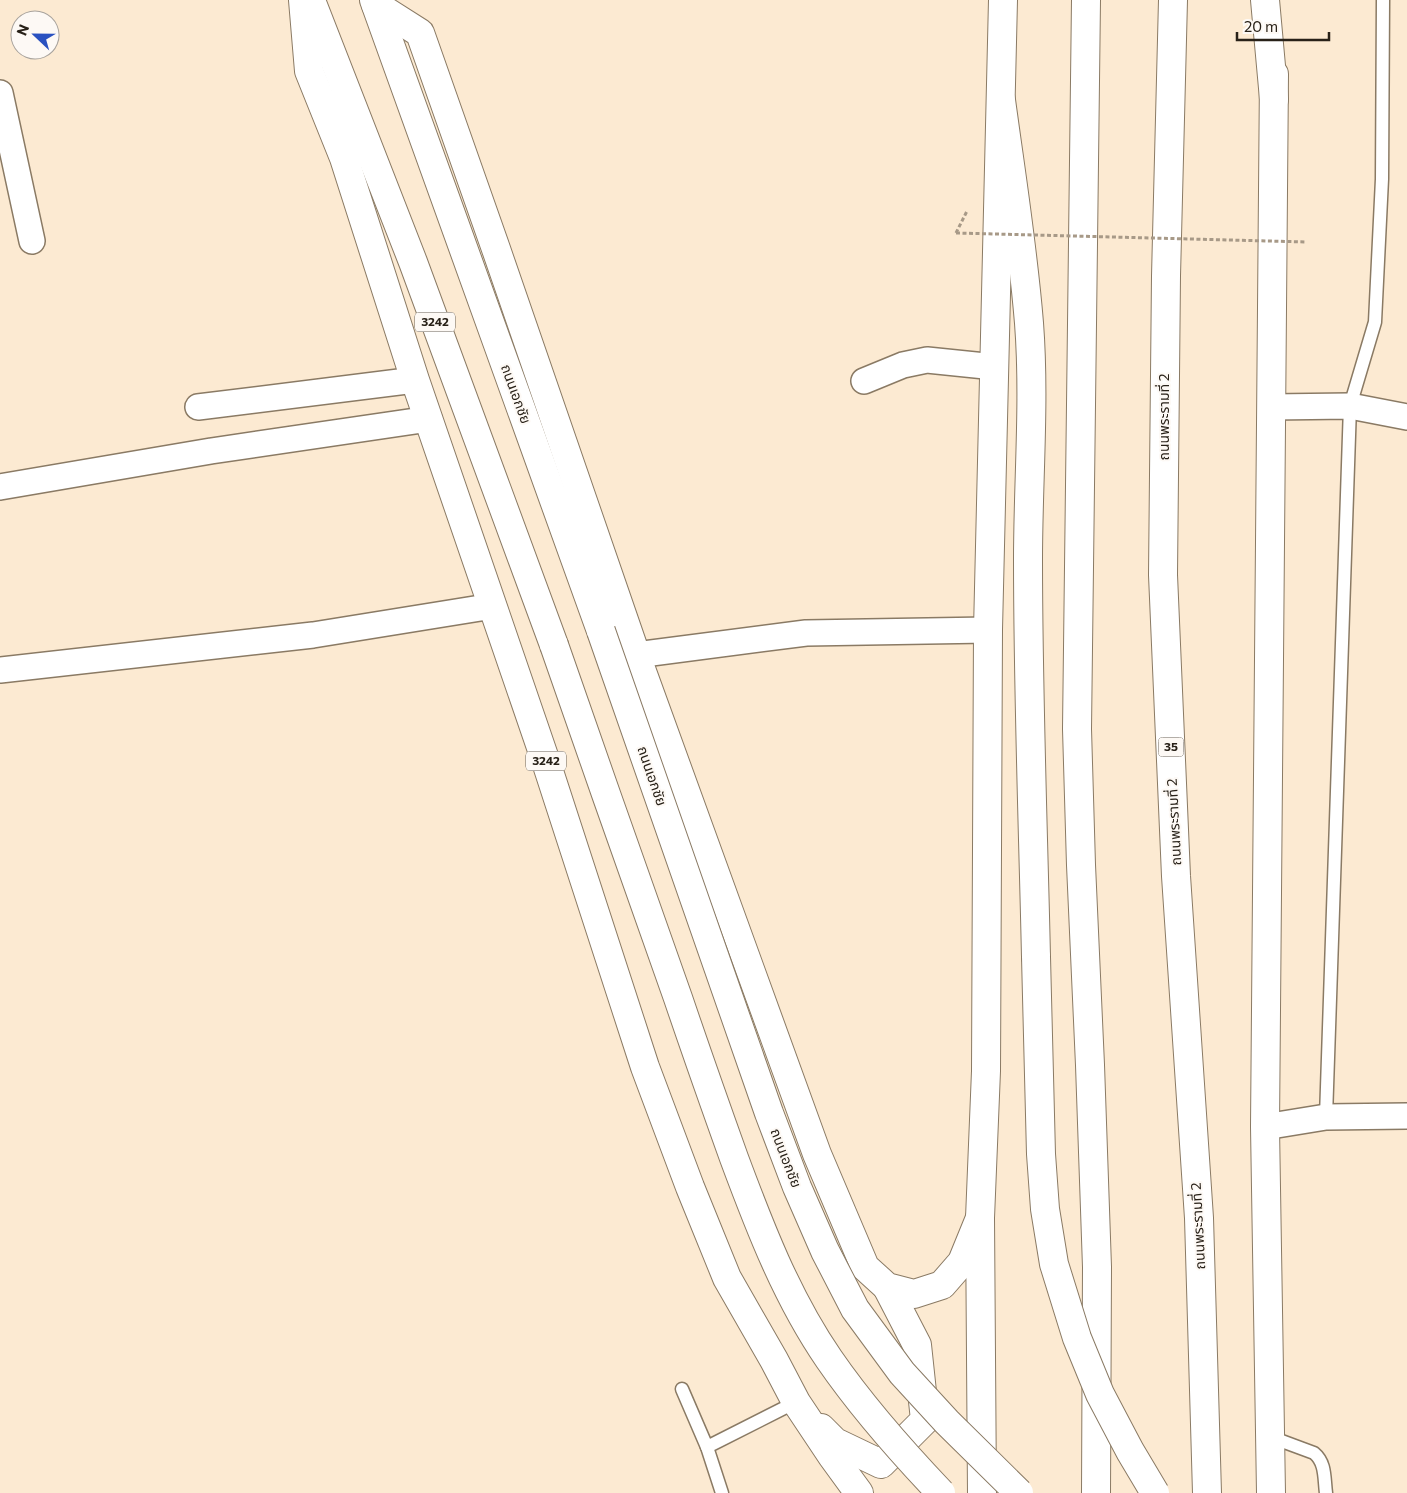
<svg xmlns="http://www.w3.org/2000/svg" width="1407" height="1493" font-family="Commissioner,'Noto Sans Thai',sans-serif">
<style>
.lines{fill:none;stroke-linecap:round;stroke-linejoin:round}
.service-casing{stroke:#8a7a64;stroke-width:15}
.minor-casing{stroke:#8a7a64;stroke-width:28}
.secondary-casing{stroke:#8a7a64;stroke-width:30}
.primary-casing{stroke:#8a7a64;stroke-width:30}
.trunk-casing{stroke:#8a7a64;stroke-width:30}
.path{stroke:#a79987;stroke-width:3;stroke-dasharray:4 2.5;stroke-linecap:butt}
.service{stroke:#fff;stroke-width:12}
.minor{stroke:#fff;stroke-width:25}
.secondary{stroke:#fff;stroke-width:28}
.primary{stroke:#fff;stroke-width:28}
.trunk{stroke:#fff;stroke-width:28}
.primary-bridge-casing{stroke:#8a7a64;stroke-width:30;stroke-linecap:butt}
.path-bridge{stroke:#a79987;stroke-width:3;stroke-dasharray:4 2.5;stroke-linecap:butt}
.primary-bridge{stroke:#fff;stroke-width:28}
.labels{text-anchor:middle;stroke-width:4;stroke-linejoin:round;paint-order:stroke}
.shield{fill:#fdf9f5;stroke:#68625a;stroke-width:1}
.shield-label{font-size:12px;font-weight:bold;fill:#282118}
.street-label{font-size:14px;fill:#282118;stroke:#fdf9f5}
</style>
<rect width="100%" height="100%" fill="#fcead2"/>
<g class="lines">
<g class="service-casing">
<g id="service">
<path d="M1326,1117l24,-711 25,-84 7,-143 1,-179"/>
<path d="M682,1389l25,58"/>
<path d="M1271,1437l43,16c12,10 10,25 12,40"/>
<path d="M722,1493l-15,-46 89,-45"/>
</g>
</g>
<g class="minor-casing">
<g id="minor">
<path d="M0,93l32,148"/>
<path d="M864,381l39,-16 24,-5 68,7"/>
<path d="M198,407l217,-27"/>
<path d="M1271,407l79,-1 57,11"/>
<path d="M0,487l211,-36 218,-32"/>
<path d="M636,655l170,-22 182,-3"/>
<path d="M0,670l313,-35 180,-29"/>
<path d="M1265,1127l61,-10 81,-1"/>
</g>
</g>
<g class="secondary-casing">
<g id="secondary">
<path d="M982,1493l-2,-275 6,-147 2,-441 15,-630"/>
<path d="M1271,1493l-6,-366 9,-1053"/>
</g>
</g>
<g class="primary-casing">
<g id="primary">
<path d="M303,0l6,71 35,87 71,222 131,382 99,305 45,120 37,91 47,82 22,42 36,54 27,37"/>
<path d="M374,0l227,631"/>
<path d="M312,3l101,259 141,383"/>
<path d="M376,5l44,28 76,216 140,406 181,499 48,113 22,20 27,7 28,-9 20,-23 18,-44"/>
<path d="M1001,100c10,74 22,148 28,223 6,78 -1,158 -1,237 0,132 5,264 8,397"/>
<path d="M821,1428l14,14 46,22 44,-44 -8,-75 -30,-58"/>
</g>
</g>
<g class="trunk-casing">
<g id="trunk">
<path d="M1086,0l-9,729 4,136 9,200 7,202 -1,226"/>
<path d="M1173,0l-7,276 -3,299 13,301 23,342 8,275"/>
<path d="M1265,0l9,99"/>
</g>
</g>
<path class="path" d="M956,233l11,-22"/>
<use href="#service" class="service"/>
<use href="#minor" class="minor"/>
<use href="#secondary" class="secondary"/>
<use href="#primary" class="primary"/>
<use href="#trunk" class="trunk"/>
<g class="primary-bridge-casing">
<g id="primary-bridge">
<path d="M601,631l168,482 28,74 28,64 30,58 47,64 45,49 72,71"/>
<path d="M554,645c41,118 82,235 124,353 18,53 37,107 56,160 26,70 53,140 95,201 33,48 72,92 112,134"/>
<path d="M1036,957l5,197 4,55 9,55 23,74 23,56 30,57 25,42"/>
</g>
</g>
<path class="path-bridge" d="M956,233l350,9"/>
<use href="#primary-bridge" class="primary-bridge"/>
</g>
<g class="labels">
<g class="shield">
<rect x="415" y="312.5" width="40" height="19" rx="4"/>
<rect x="1158.5" y="737.5" width="25" height="19" rx="4"/>
<rect x="526" y="751.5" width="40" height="19" rx="4"/>
</g>
<g class="shield-label">
<text x="435" y="326">3242</text>
<text x="1171" y="751">35</text>
<text x="546" y="765">3242</text>
</g>
<g class="street-label">
<text transform="translate(516 394) rotate(70)" y="5">ถนนเอกชัย</text>
<text transform="translate(1164 417) rotate(-90)" y="5">ถนนพระรามที่ 2</text>
<text transform="translate(652 776) rotate(71)" y="5">ถนนเอกชัย</text>
<text transform="translate(1174 822) rotate(-93)" y="5">ถนนพระรามที่ 2</text>
<text transform="translate(786 1158) rotate(69)" y="5">ถนนเอกชัย</text>
<text transform="translate(1198 1226) rotate(-93)" y="5">ถนนพระรามที่ 2</text>
</g>
</g>
<g transform="translate(35 35) rotate(292)"><circle r="24" fill="#fdf9f5" stroke="#a8a39d"/>
<path d="M0-4L9 19L0 12L-9 19Z" fill="#2a51c0"/>
<text y="-8" font-size="14" font-weight="bold" text-anchor="middle" fill="#282118">N</text>
</g>
<path d="M1237 32v8h92v-8" fill="none" stroke="#282118" stroke-width="2.5"/>
<text x="1244" y="32" font-size="15" fill="#282118" stroke="#fdf9f5" stroke-width="4" paint-order="stroke">20 m</text>
</svg>
